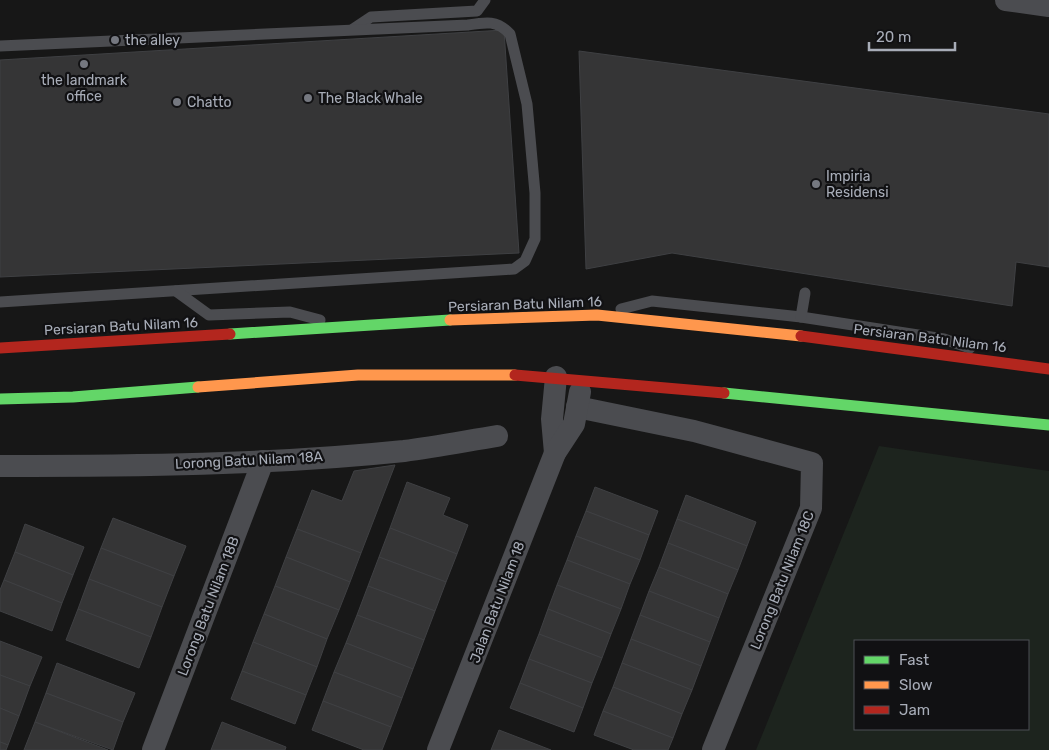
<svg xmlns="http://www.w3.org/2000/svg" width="1049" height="750" font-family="Rubik,sans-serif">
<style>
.green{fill:#1d241e;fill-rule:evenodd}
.building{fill:#353536;stroke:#3f4043}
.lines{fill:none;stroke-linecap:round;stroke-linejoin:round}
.lane{stroke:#4b4c50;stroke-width:11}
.street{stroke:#4b4c50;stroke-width:22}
.fast{stroke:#63d668;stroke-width:11}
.slow{stroke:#ff974d;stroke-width:11}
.jam{stroke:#b3261e;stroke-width:11}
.poi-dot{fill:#757880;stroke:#111113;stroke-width:2}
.labels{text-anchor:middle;stroke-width:4.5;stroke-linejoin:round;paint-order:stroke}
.poi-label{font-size:14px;fill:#a8adb8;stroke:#111113;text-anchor:start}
.street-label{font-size:14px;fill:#a8adb8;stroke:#111113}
</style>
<rect width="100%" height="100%" fill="#171717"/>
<path class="green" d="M879,446l170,25v279h-293zM855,641h173v88h-173z"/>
<g class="building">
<path d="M504,30l15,223 -519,24v-217z"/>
<path d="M579,51l470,63v153l-33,-5 -4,44 -340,-53 -86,16z"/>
<path d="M395,465l-34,88 -64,-24 15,-39 30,11 12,-30z"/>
<path d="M407,482l43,16 -7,17 25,10 -11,29 -67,-26z"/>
<path d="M595,487l63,24 -9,24 -63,-24z"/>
<path d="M686,495l70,27 -9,24 -70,-27z"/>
<path d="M586,511l63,24 -9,25 -64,-24z"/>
<path d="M113,518l73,28 -12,30 -73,-28z"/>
<path d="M677,519l70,27 -9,24 -70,-27z"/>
<path d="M25,524l59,23 -11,28 -58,-23z"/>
<path d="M390,528l67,26 -11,28 -67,-25z"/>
<path d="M297,529l64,24 -11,29 -64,-25z"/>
<path d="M576,536l64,24 -10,24 -63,-24z"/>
<path d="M668,543l70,27 -10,24 -69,-27z"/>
<path d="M101,548l73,28 -12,31 -73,-28z"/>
<path d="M15,552l58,23 -11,28 -58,-23z"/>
<path d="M286,557l64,25 -11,28 -64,-24z"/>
<path d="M379,557l67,25 -11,29 -67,-25z"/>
<path d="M567,560l63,24 -9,25 -64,-24z"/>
<path d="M659,567l69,27 -9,24 -70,-27z"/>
<path d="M89,579l73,28 -11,30 -73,-28z"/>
<path d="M4,580l58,23 -10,28 -52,-20v-21z"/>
<path d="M557,585l64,24 -10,25 -63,-25z"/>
<path d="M275,586l64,24 -12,29 -63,-25z"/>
<path d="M368,586l67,25 -11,29 -67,-25z"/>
<path d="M649,591l70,27 -9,24 -70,-27z"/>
<path d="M78,609l73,28 -12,31 -73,-28z"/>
<path d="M548,609l63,25 -9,24 -63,-24z"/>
<path d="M264,614l63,25 -10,28 -64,-25z"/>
<path d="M357,615l67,25 -11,29 -67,-26z"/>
<path d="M640,615l70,27 -9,24 -70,-27z"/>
<path d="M539,634l63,24 -10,25 -63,-24z"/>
<path d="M631,639l70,27 -9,24 -70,-27z"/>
<path d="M0,641l42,16 -12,29 -30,-11z"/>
<path d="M253,642l64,25 -11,28 -64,-24z"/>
<path d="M346,643l67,26 -11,29 -68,-26z"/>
<path d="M529,659l63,24 -9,25 -63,-25z"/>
<path d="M57,663l78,30 -12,29 -77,-29z"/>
<path d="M622,663l70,27 -10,24 -69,-27z"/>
<path d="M242,671l64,24 -11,29 -64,-25z"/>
<path d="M334,672l68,26 -11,29 -68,-26z"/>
<path d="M0,675l30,11 -11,30 -19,-8z"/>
<path d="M520,683l63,25 -9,24 -64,-24z"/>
<path d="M613,687l69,27 -9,24 -70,-27z"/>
<path d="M46,693l77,29 -10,28 -78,-28z"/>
<path d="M323,701l68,26 -9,23h-18l-52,-20z"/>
<path d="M0,708l19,8 -11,29 -8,-3z"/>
<path d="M603,711l70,27 -5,12h-34l-40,-15z"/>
<path d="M35,722l73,28h-84z"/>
<path d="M222,722l64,25 -1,3h-74z"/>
<path d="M499,730l52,20h-60z"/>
<path d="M0,742l8,3 -2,5h-6z"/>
</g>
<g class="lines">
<g class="lane">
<path d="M353,29l18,-12 106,-6 8,-11"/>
<path d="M0,46l468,-21c18,-3 29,-5 42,9l17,70 8,89v46l-10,22 -11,8 -514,33"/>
<path d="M176,291l33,24 81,-3 30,8"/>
<path d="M621,309l31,-8 149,16 143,22 26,9"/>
<path d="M801,317l4,-24"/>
</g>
<g class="street">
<path d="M1006,0l43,6"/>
<path d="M577,407l117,24 118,32 -1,45 -98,242"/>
<path d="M555,453l-3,-34 4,-42"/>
<path d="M0,466c135,0 270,-1 404,-15 31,-4 62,-10 93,-15"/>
<path d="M153,750l110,-289"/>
<path d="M438,750l117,-297 19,-29 6,-32"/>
</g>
<g class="fast">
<path d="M230,334l220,-14"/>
<path d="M724,393l325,32"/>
<path d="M0,399l73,-2 125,-10"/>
</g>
<g class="slow">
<path d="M450,320l147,-5 204,21"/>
<path d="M198,387l160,-12h157"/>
</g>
<g class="jam">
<path d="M801,336l248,33"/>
<path d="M0,348l230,-14"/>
<path d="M515,375l209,18"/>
</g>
</g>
<g class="poi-dot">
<circle cx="115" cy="40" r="5"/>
<circle cx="84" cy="64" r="5"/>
<circle cx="308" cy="98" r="5"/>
<circle cx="177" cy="102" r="5"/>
<circle cx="816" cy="184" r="5"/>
</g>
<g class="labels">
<g class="poi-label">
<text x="125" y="45">the alley</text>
<text x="84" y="85" text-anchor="middle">the landmark<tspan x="84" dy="16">office</tspan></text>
<text x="318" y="103">The Black Whale</text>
<text x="187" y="107">Chatto</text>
<text x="826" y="181">Impiria<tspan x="826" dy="16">Residensi</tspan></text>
</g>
<g class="street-label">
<text transform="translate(525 304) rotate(-2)" y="5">Persiaran Batu Nilam 16</text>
<text transform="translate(121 326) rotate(-3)" y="5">Persiaran Batu Nilam 16</text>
<text transform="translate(930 338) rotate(7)" y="5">Persiaran Batu Nilam 16</text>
<text transform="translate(249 460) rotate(-3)" y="5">Lorong Batu Nilam 18A</text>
<text transform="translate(782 580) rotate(-68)" y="5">Lorong Batu Nilam 18C</text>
<text transform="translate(497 602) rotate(-69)" y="5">Jalan Batu Nilam 18</text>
<text transform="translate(208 606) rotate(-69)" y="5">Lorong Batu Nilam 18B</text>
</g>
</g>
<rect x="854" y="640" width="175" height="90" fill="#111113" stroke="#4d4f55"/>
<rect x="864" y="656" width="25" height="8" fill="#63d668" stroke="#4d4f55"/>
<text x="899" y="665" font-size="15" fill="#a8adb8">Fast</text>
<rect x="864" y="681" width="25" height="8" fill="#ff974d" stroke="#4d4f55"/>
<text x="899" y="690" font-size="15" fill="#a8adb8">Slow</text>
<rect x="864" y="706" width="25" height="8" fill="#b3261e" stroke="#4d4f55"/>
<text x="899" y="715" font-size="15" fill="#a8adb8">Jam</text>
<path d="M869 42v8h86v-8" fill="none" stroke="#a8adb8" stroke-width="2.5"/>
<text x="876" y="42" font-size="15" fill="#a8adb8" stroke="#111113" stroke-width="4" paint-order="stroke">20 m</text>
</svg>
